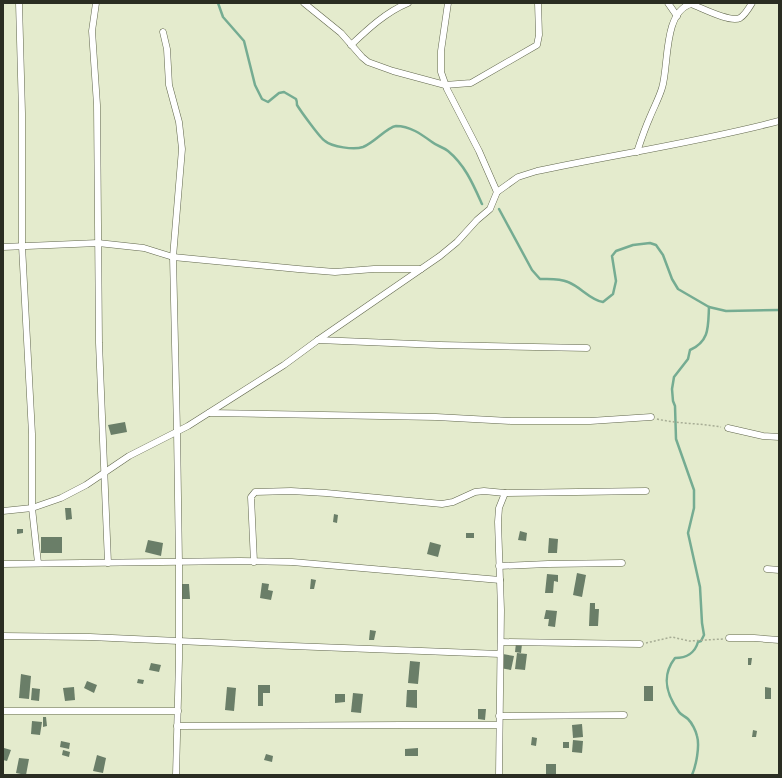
<svg xmlns="http://www.w3.org/2000/svg" width="782" height="778" font-family="Karla,sans-serif">
<style>
.lines{fill:none;stroke-linecap:round;stroke-linejoin:round}
.stream{stroke:#75ac92;stroke-width:2.5}
.building{fill:#6a7e68}
.minor-casing{stroke:#60664c;stroke-width:7}
.path{stroke:#a7ad95;stroke-width:1.5;stroke-dasharray:2 2;stroke-linecap:butt}
.minor{stroke:#fff;stroke-width:6}
</style>
<rect width="100%" height="100%" fill="#e4ebcd"/>
<g class="lines">
<g class="stream">
<path d="M218,3l5,14 21,24 11,44 7,14 6,3 11,-9 5,-1 12,7c1,2 1,4 1,6 3,5 23,33 28,36 7,6 29,9 38,6 11,-4 24,-20 33,-21 14,0 25,8 36,16 5,4 11,5 16,9 17,14 25,33 34,53"/>
<path d="M499,209l33,61 8,9c9,0 19,-1 28,3 13,5 22,18 35,20l10,-8 3,-13 -4,-25 4,-5 17,-6 17,-2 6,2 7,10 9,24 6,10 31,18 17,4 53,-1"/>
<path d="M692,775c4,-9 8,-29 5,-39 -1,-5 -5,-13 -9,-17 -3,-3 -7,-4 -9,-7 -13,-18 -18,-36 -4,-54 11,0 20,-5 23,-16l3,-1 3,-6 -2,-12 -2,-36 -12,-54 6,-25v-18l-18,-51 -1,-33 -2,-5 -1,-12 2,-12 14,-18 2,-9c20,-9 18,-24 19,-43"/>
</g>
</g>
<g class="building">
<path d="M125,422l2,10 -16,3 -3,-10z"/>
<path d="M65,508h6l1,11 -6,1z"/>
<path d="M334,514l4,1 -1,8 -4,-1z"/>
<path d="M17,529h6v4l-6,1z"/>
<path d="M520,531l7,2 -1,8 -8,-1z"/>
<rect x="466" y="533" width="8" height="5"/>
<rect x="41" y="537" width="21" height="16"/>
<path d="M549,538l9,1 -1,14h-9z"/>
<path d="M148,540l15,3 -2,13 -16,-4z"/>
<path d="M430,542l11,3 -3,12 -11,-3z"/>
<path d="M577,573l9,2 -4,22 -9,-2z"/>
<path d="M547,574l11,1v7l-4,-1 -1,12h-8z"/>
<path d="M311,579l5,1 -2,9h-4z"/>
<path d="M262,583l7,1 -1,6 5,1 -2,9 -11,-2z"/>
<path d="M181,584h8l1,15h-9z"/>
<path d="M590,603h5v6h4l-1,17h-9z"/>
<path d="M546,610l11,1 -2,16 -7,-1 1,-7h-5z"/>
<path d="M370,630l6,1 -2,9h-5z"/>
<path d="M516,643l6,1 -1,9 -6,-1z"/>
<path d="M517,653l10,1 -2,16 -10,-1z"/>
<path d="M503,654l11,2 -3,14 -11,-2z"/>
<path d="M748,658h4l-1,7h-3z"/>
<path d="M410,661l10,1 -2,22 -10,-1z"/>
<path d="M151,663l10,2 -2,7 -10,-2z"/>
<path d="M21,674l10,2 -2,23 -10,-1z"/>
<path d="M138,679l6,1 -1,4 -6,-1z"/>
<path d="M87,681l10,4 -3,8 -10,-5z"/>
<path d="M258,685h12v8h-7v13h-5z"/>
<rect x="644" y="686" width="9" height="15"/>
<path d="M74,687l1,13 -10,1 -2,-13z"/>
<path d="M227,687l9,1 -2,23 -9,-1z"/>
<path d="M765,687l6,1v11h-6z"/>
<path d="M32,688l8,1 -1,12 -8,-1z"/>
<path d="M407,690h10v18l-11,-1z"/>
<path d="M353,693l10,1 -2,19 -10,-1z"/>
<path d="M335,694h10v8l-10,1z"/>
<path d="M478,709h8l-1,11 -7,-1z"/>
<path d="M43,717h3l1,9 -4,1z"/>
<path d="M32,721l10,1 -2,13 -9,-1z"/>
<path d="M582,724l1,13 -10,1 -1,-13z"/>
<path d="M753,730l4,1 -1,6h-4z"/>
<path d="M532,737l5,1 -1,8 -5,-1z"/>
<path d="M573,740l10,1 -1,12 -10,-1z"/>
<path d="M61,741l9,2 -1,6 -9,-2z"/>
<rect x="563" y="742" width="6" height="6"/>
<path d="M4,748l7,2 -4,11 -4,-1z"/>
<path d="M418,748v8h-13v-7z"/>
<path d="M63,750l7,2 -1,5 -7,-2z"/>
<path d="M266,754l7,2 -1,6 -8,-2z"/>
<path d="M97,755l9,3 -3,15 -10,-2z"/>
<path d="M19,758l10,1 -3,16 -10,-2z"/>
<rect x="546" y="764" width="10" height="11"/>
</g>
<g class="lines">
<g class="minor-casing">
<g id="minor">
<path d="M19,3l3,110v133l10,188v74l6,55"/>
<path d="M96,3l-4,28 5,74 2,238 9,220"/>
<path d="M304,3l37,30 21,24 6,5 25,9 52,14 26,-2 66,-38 2,-10 -1,-32"/>
<path d="M448,3l-7,48v21l6,17 32,62 18,41"/>
<path d="M668,3l9,13"/>
<path d="M163,32l4,17 2,36 10,37 3,27 -9,108 4,174 2,132v96l-3,116"/>
<path d="M351,45c17,-16 35,-33 57,-42"/>
<path d="M637,152c4,-12 8,-24 13,-35 4,-10 9,-19 12,-29 7,-22 1,-76 29,-84 11,4 39,19 49,14 5,-3 9,-10 12,-15"/>
<path d="M3,247l95,-4 46,5 29,9 125,12 37,3 39,-3h47"/>
<path d="M318,340l122,5 147,3"/>
<path d="M209,413l227,4 75,4h79l61,-4"/>
<path d="M728,428l35,8 16,1"/>
<path d="M3,511l29,-3 29,-10 25,-13 43,-29 59,-30 96,-61 34,-25 122,-84 17,-14 20,-22 13,-11 7,-17 21,-15 19,-6c81,-17 162,-29 242,-50"/>
<path d="M254,562l-3,-65 4,-5 36,-1 35,2 116,11 11,-2 22,-10 9,-1 21,2 141,-2"/>
<path d="M3,564l237,-3 52,1 208,18"/>
<path d="M499,566l49,-2 74,-1"/>
<path d="M767,569l12,1"/>
<path d="M3,636l87,1 176,8 234,9"/>
<path d="M729,638h25l25,2"/>
<path d="M501,642l139,2"/>
<path d="M3,711h175"/>
<path d="M499,716l125,-1"/>
<path d="M177,726l226,-1h96"/>
<path d="M499,775l2,-165 -3,-88 1,-14 6,-15"/>
</g>
</g>
<g class="path">
<path d="M657,419c21,5 43,4 64,8"/>
<path d="M646,643l26,-6 17,4 34,-2"/>
</g>
<use href="#minor" class="minor"/>
</g>
<rect width="782" height="778" fill="none" stroke="#2a2d22" stroke-width="8"/>
</svg>
